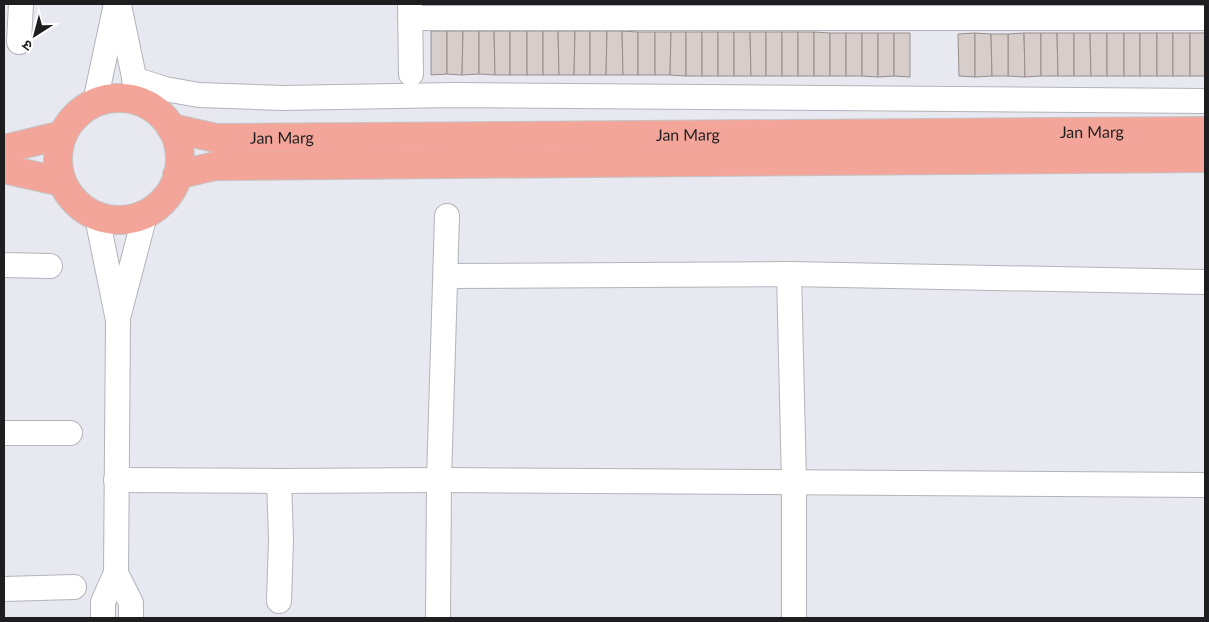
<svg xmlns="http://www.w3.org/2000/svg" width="1209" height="622" font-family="Lato,'Noto Sans Devanagari',sans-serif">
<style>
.building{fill:#d7cdcb;stroke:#978d8b}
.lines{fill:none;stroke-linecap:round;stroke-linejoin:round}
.minor-casing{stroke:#b3b3bb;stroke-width:26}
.major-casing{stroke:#c4c4c5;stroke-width:30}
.minor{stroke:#fff;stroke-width:24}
.major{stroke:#f3a59a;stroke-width:28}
.labels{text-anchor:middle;stroke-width:4;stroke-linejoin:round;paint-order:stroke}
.street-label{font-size:16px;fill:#1e1e21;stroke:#fff}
</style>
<rect width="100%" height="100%" fill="#e8e8f1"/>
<g class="building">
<path d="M431,31h16v43l-16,1z"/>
<path d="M447,31h16l-1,44 -15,-1z"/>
<path d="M463,31h16v43l-17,1z"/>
<path d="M479,31h15l1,44 -16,-1z"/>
<path d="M494,31h16v44h-15z"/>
<rect x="510" y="31" width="17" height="44"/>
<rect x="527" y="31" width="16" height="44"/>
<path d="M543,31h15l1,44h-16z"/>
<path d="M558,31h17l-1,44h-15z"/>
<path d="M575,31h15v44h-16z"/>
<path d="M590,31h17l-1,44h-16z"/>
<path d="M607,31h15l1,44h-17z"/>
<path d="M622,31l16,1v43h-15z"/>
<rect x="638" y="32" width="17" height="43"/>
<path d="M655,32h16l-1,43h-15z"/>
<path d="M671,32h15v44l-16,-1z"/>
<rect x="686" y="32" width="16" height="44"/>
<rect x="702" y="32" width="16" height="44"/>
<rect x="718" y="32" width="16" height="44"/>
<path d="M734,32h16l1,44h-17z"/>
<path d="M750,32h16v44h-15z"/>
<rect x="766" y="32" width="16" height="44"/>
<rect x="782" y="32" width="16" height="44"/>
<rect x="798" y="32" width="16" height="44"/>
<path d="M814,32l16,1v43h-16z"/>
<rect x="830" y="33" width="16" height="43"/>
<rect x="846" y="33" width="16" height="43"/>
<path d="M862,33h16v44l-16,-1z"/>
<path d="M878,33h16v43l-16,1z"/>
<path d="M894,33h16v44l-16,-1z"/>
<path d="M975,33v44l-16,-1 -1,-42z"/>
<path d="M975,33l16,1 1,42 -17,1z"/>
<path d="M1024,33l1,44 -17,-1v-42z"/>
<path d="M1024,33h17v43l-16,1z"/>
<path d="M1041,33h16l1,43h-17z"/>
<path d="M1057,33h17v43h-16z"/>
<path d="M1074,33h16l1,43h-17z"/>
<path d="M1090,33h17v43h-16z"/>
<rect x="1107" y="33" width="17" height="43"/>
<rect x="1124" y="33" width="16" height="43"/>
<rect x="1140" y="33" width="17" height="43"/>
<rect x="1157" y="33" width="16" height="43"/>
<rect x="1173" y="33" width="17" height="43"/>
<rect x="1190" y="33" width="15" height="43"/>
<path d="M991,34h17v42h-16z"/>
</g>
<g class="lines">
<g class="minor-casing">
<g id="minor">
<path d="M410,4l1,70"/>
<path d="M119,5l20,96"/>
<path d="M410,18h795"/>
<path d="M19,42l2,-38"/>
<path d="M134,79l31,10 34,6 83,3 172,-3 751,6"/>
<path d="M95,102l21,-98"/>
<path d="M97,217l21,103 -2,253 -13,29v16"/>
<path d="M4,265l46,1"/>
<path d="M789,274l5,208v136"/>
<path d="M446,276l343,-2 416,8"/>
<path d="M119,314l26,-99"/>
<path d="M4,433h66"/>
<path d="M116,480l163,1 160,-1 766,5"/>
<path d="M279,481l2,58 -2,62"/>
<path d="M116,573l15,30v15"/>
<path d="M4,589l70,-2"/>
<path d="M438,618l1,-138 8,-264"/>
</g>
</g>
<g class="major-casing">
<g id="major">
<circle cx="119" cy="159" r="61"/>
<path id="s1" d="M171,128l45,10 989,-7"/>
<path d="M4,149l58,-14"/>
<path d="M4,169l58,13"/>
<path d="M177,175l38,-9 990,-8"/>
</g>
</g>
<use href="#minor" class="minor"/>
<use href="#major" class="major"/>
</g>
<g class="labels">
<g class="street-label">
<text dy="6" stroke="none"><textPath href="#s1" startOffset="922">Jan Marg</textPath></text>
<text dy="6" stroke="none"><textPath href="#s1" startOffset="518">Jan Marg</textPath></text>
<text dy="6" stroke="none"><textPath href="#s1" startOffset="112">Jan Marg</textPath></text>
</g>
</g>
<rect width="1209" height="622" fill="none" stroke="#1e1e21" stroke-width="10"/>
<g transform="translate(35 35) rotate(216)" stroke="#ffffff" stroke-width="4" paint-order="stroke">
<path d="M0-4L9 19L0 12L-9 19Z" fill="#1e1e21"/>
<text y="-8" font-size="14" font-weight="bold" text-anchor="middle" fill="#1e1e21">उ</text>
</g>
</svg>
